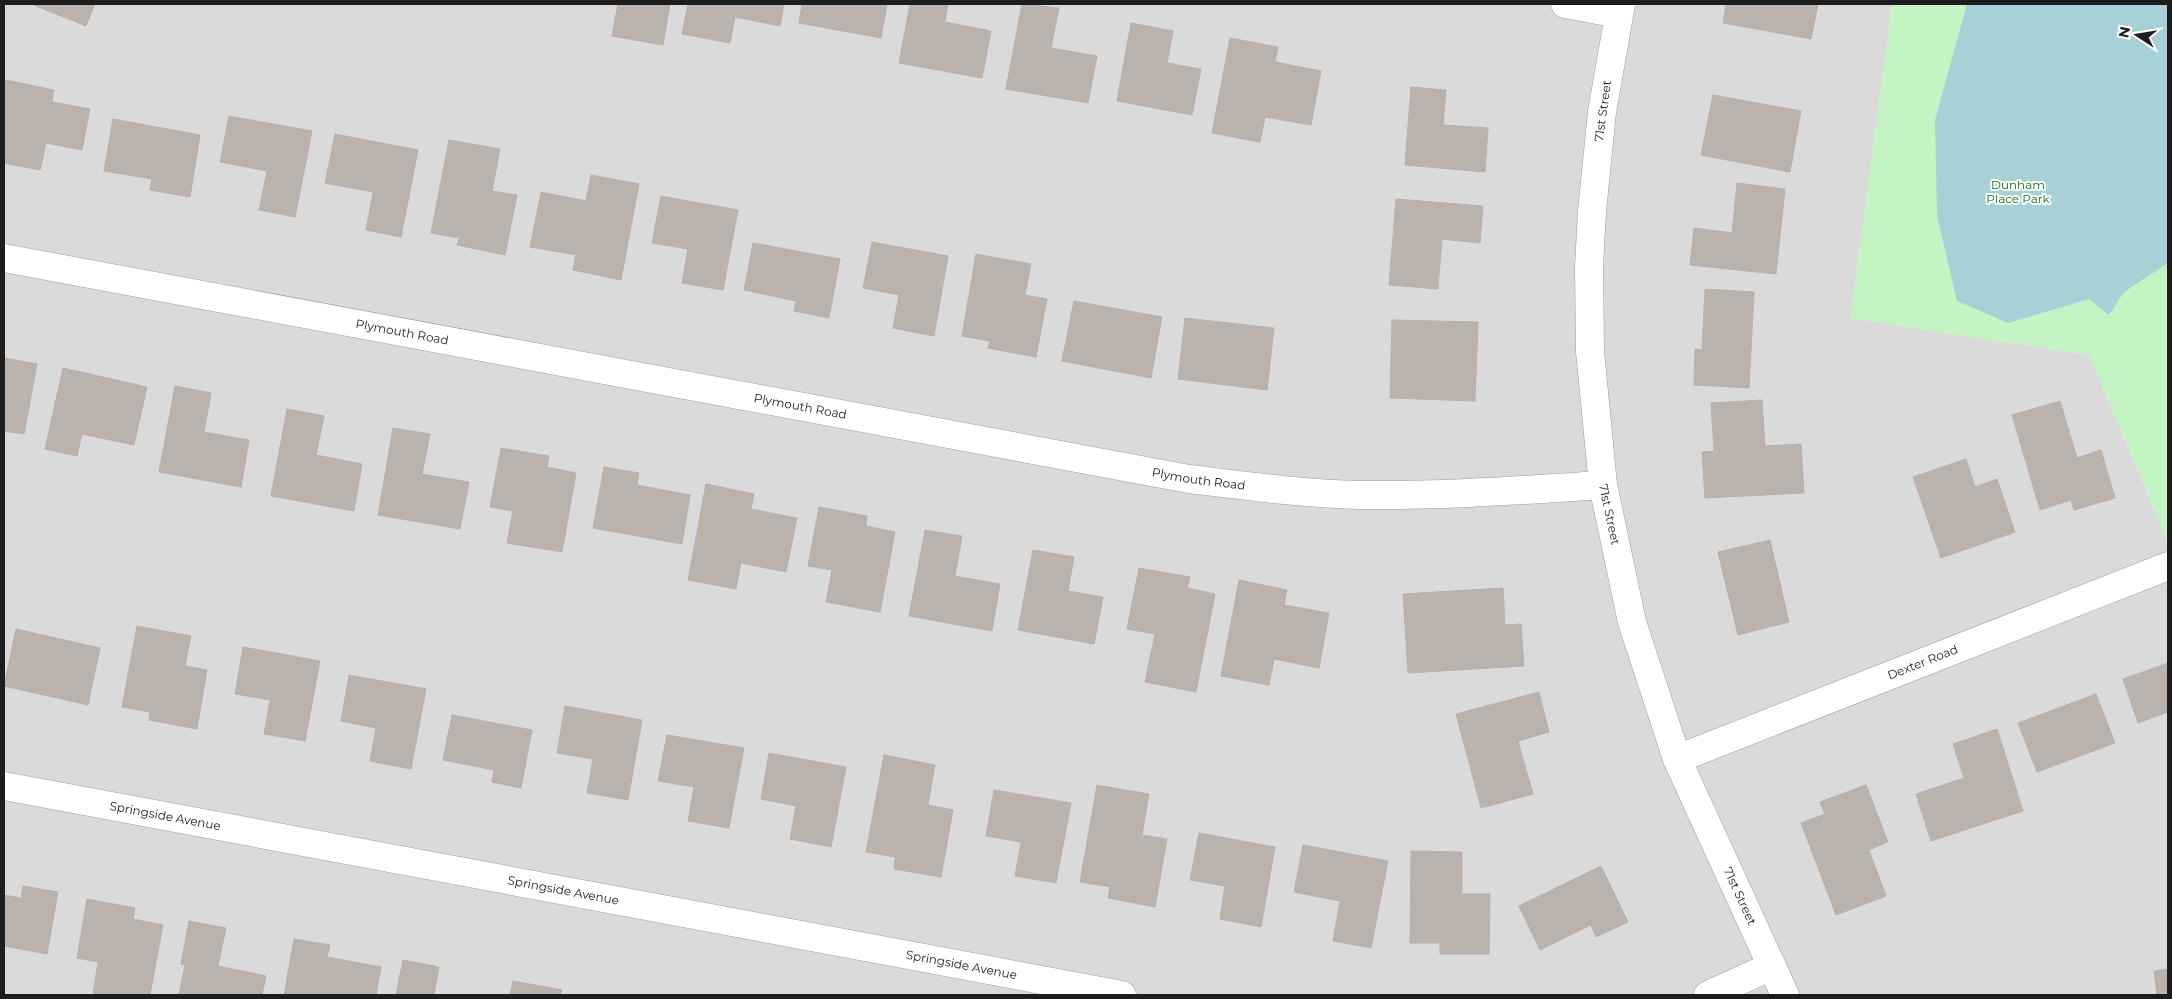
<svg xmlns="http://www.w3.org/2000/svg" width="2172" height="999" font-family="Montserrat,sans-serif">
<style>
.residential{fill:#dbdada}
.park{fill:#c5f4c4}
.water{fill:#a8d1d7}
.building{fill:#bab2ad;stroke:#bdafa8}
.lines{fill:none;stroke-linecap:round;stroke-linejoin:round}
.minor-casing{stroke:#9e9e9e;stroke-width:29}
.minor{stroke:#fff;stroke-width:28}
.labels{text-anchor:middle;stroke-width:4;stroke-linejoin:round;paint-order:stroke}
.street-label{font-size:12px;fill:#1d1d1d;stroke:#fff}
.park-label{font-size:12px;fill:#177016;stroke:#fff}
</style>
<rect width="100%" height="100%" fill="#ede9e4"/>
<path class="residential" d="M4,4h1888l-41,314 238,37 79,187v453h-2164z"/>
<path class="park" d="M1892,4h276v531l-2,1 -77,-181 -239,-37z"/>
<path class="water" d="M1967,4h201v259l-44,29 -15,23 -20,-16 -81,24 -51,-22 -20,-85 -2,-96z"/>
<g class="building">
<path d="M31,4h64l-9,22z"/>
<path d="M618,4h52l-7,41 -51,-9z"/>
<path d="M688,4h96l-4,22 -45,-9 -5,26 -48,-9z"/>
<path d="M802,4h85l-6,34 -82,-15z"/>
<path d="M910,4h38l-3,18 46,9 -9,47 -83,-15z"/>
<path d="M1022,4l37,4 -8,40 46,8 -9,47 -82,-14z"/>
<path d="M1726,4h92l-7,35 -88,-16z"/>
<path d="M1131,23l42,8 -6,32 34,6 -9,46 -75,-14z"/>
<path d="M1230,38l48,9 -3,15 46,9 -10,54 -46,-8 -5,25 -48,-9z"/>
<path d="M6,80l48,10 -2,12 38,7 -8,41 -36,-7 -6,27 -36,-7v-71z"/>
<path d="M1411,87l35,3 -3,35 45,3 -3,44 -80,-7z"/>
<path d="M1713,95l88,16 -11,61 -89,-17z"/>
<path d="M229,116l83,15 -17,86 -36,-7 8,-39 -47,-9z"/>
<path d="M113,119l87,16 -10,62 -40,-7 2,-11 -48,-8z"/>
<path d="M335,134l83,16 -17,87 -35,-7 7,-38 -48,-9z"/>
<path d="M449,140l51,9 -8,42 25,4 -12,60 -48,-10 2,-7 -28,-5z"/>
<path d="M591,175l48,9 -18,96 -48,-10 3,-15 -46,-8 11,-55 45,9z"/>
<path d="M1737,183l48,6 -9,85 -86,-9 4,-37 38,5z"/>
<path d="M661,196l77,14 -15,80 -41,-7 6,-34 -36,-6z"/>
<path d="M1396,199l87,7 -3,37 -38,-4 -4,50 -49,-4z"/>
<path d="M872,242l76,14 -14,80 -41,-8 6,-33 -36,-7z"/>
<path d="M753,243l87,16 -11,59 -35,-7 2,-10 -52,-11z"/>
<path d="M976,254l55,10 -6,31 22,4 -11,58 -48,-9 2,-7 -28,-5z"/>
<path d="M1705,289l49,3 -5,96 -55,-3 1,-36 7,1z"/>
<path d="M1074,301l88,16 -11,61 -89,-17z"/>
<path d="M1185,318l89,10 -7,62 -89,-11z"/>
<path d="M1392,320l86,2 -3,79 -85,-3z"/>
<path d="M4,358l33,6 -13,70 -20,-3z"/>
<path d="M63,368l84,19 -13,58 -52,-11 -5,22 -32,-7z"/>
<path d="M175,386l36,7 -7,39 45,8 -8,47 -82,-15z"/>
<path d="M1762,400l3,46 36,-2 3,49 -99,5 -3,-46 12,-1 -3,-48z"/>
<path d="M2060,401l17,57 24,-8 14,48 -41,12 -3,-10 -31,10 -28,-95z"/>
<path d="M287,409l37,7 -8,39 46,9 -8,47 -83,-15z"/>
<path d="M393,428l37,6 -8,40 47,8 -9,47 -82,-14z"/>
<path d="M501,448l48,8 -2,11 29,6 -14,79 -55,-9 6,-32 -23,-4z"/>
<path d="M1966,459l9,28 22,-8 18,53 -74,26 -28,-81z"/>
<path d="M604,467l35,6 -2,12 53,10 -8,49 -89,-16z"/>
<path d="M706,484l48,10 -3,15 46,9 -11,54 -45,-9 -5,26 -48,-9z"/>
<path d="M819,507l48,9 -1,10 29,6 -15,80 -54,-10 6,-32 -24,-4z"/>
<path d="M925,530l37,6 -7,40 45,8 -8,47 -83,-15z"/>
<path d="M1770,540l19,82 -51,13 -20,-83z"/>
<path d="M1033,550l41,7 -6,34 35,6 -9,47 -76,-14z"/>
<path d="M1139,568l51,9 -3,11 28,6 -19,98 -51,-10 10,-48 -28,-5z"/>
<path d="M1239,580l48,10 -3,15 45,8 -10,55 -45,-9 -5,26 -48,-9z"/>
<path d="M1503,588l2,37 16,-1 3,42 -116,7 -5,-79z"/>
<path d="M137,626l54,10 -6,30 22,4 -10,59 -48,-9 1,-8 -28,-5z"/>
<path d="M16,629l84,19 -12,57 -84,-19z"/>
<path d="M243,647l77,14 -15,80 -41,-7 6,-34 -35,-6z"/>
<path d="M2168,663v49l-30,11 -15,-44z"/>
<path d="M349,675l77,14 -15,80 -41,-8 6,-33 -35,-7z"/>
<path d="M1539,692l10,40 -31,9 15,53 -52,14 -25,-94z"/>
<path d="M2096,694l19,49 -78,29 -19,-49z"/>
<path d="M565,706l77,14 -14,80 -41,-7 6,-34 -36,-6z"/>
<path d="M452,715l80,15 -11,58 -29,-6 2,-12 -51,-10z"/>
<path d="M1997,729l26,82 -92,30 -15,-47 48,-16 -11,-34z"/>
<path d="M667,735l77,13 -15,80 -41,-7 6,-34 -36,-6z"/>
<path d="M769,753l77,14 -15,80 -41,-8 6,-33 -35,-7z"/>
<path d="M884,755l51,10 -7,40 25,5 -12,67 -47,-8 1,-12 -29,-5z"/>
<path d="M1097,785l52,9 -7,41 25,4 -12,68 -47,-9 2,-11 -30,-5z"/>
<path d="M1866,785l22,57 -19,8 17,46 -50,19 -35,-92 24,-9 -5,-12z"/>
<path d="M994,790l77,13 -15,80 -41,-7 6,-34 -35,-6z"/>
<path d="M1199,833l76,14 -14,80 -41,-8 5,-33 -35,-6z"/>
<path d="M1303,845l85,16 -17,87 -38,-7 7,-40 -46,-9z"/>
<path d="M1411,851l51,1v42h28l-1,60h-49v-11h-30z"/>
<path d="M1601,866l27,56 -32,15 -5,-12 -51,25 -21,-44z"/>
<path d="M23,886l35,6 -11,62 -43,-8v-51l17,3z"/>
<path d="M87,899l48,9 -2,11 30,6 -13,70 -57,-1 5,-32 -21,-4z"/>
<path d="M189,921l37,7 -8,38 48,10 -4,19h-83l6,-30 -4,-1z"/>
<path d="M294,939l36,6 -3,12 54,10 -5,28h-92z"/>
<path d="M403,960l36,7 -5,28h-38z"/>
<path d="M2168,969v26h-11l-3,-24z"/>
<path d="M513,981l49,9 -2,5h-50z"/>
</g>
<g class="lines">
<g class="minor-casing">
<g id="minor">
<path d="M1565,4l54,10"/>
<path id="s1" d="M1621,4l-19,108 -10,99 -3,56 1,84 13,134 29,137 45,137 108,236"/>
<path id="s2" d="M4,258l1185,221c58,7 116,15 174,16 80,1 160,-5 240,-10"/>
<path id="s3" d="M1677,759l491,-193"/>
<path id="s4" d="M4,786l1118,209"/>
<path d="M1708,995l64,-29"/>
</g>
</g>
<use href="#minor" class="minor"/>
</g>
<g class="labels">
<g class="street-label">
<text transform="translate(1603 111) rotate(-82)" y="4">71st Street</text>
<text dy="4" stroke="none"><textPath href="#s2" startOffset="405">Plymouth Road</textPath></text>
<text dy="4" stroke="none"><textPath href="#s2" startOffset="810">Plymouth Road</textPath></text>
<text dy="4" stroke="none"><textPath href="#s2" startOffset="1215">Plymouth Road</textPath></text>
<text dy="4" stroke="none"><textPath href="#s1" startOffset="514">71st Street</textPath></text>
<text dy="4" stroke="none"><textPath href="#s3" startOffset="264">Dexter Road</textPath></text>
<text dy="4" stroke="none"><textPath href="#s4" startOffset="164">Springside Avenue</textPath></text>
<text dy="4" stroke="none"><textPath href="#s4" startOffset="569">Springside Avenue</textPath></text>
<text dy="4" stroke="none"><textPath href="#s1" startOffset="919">71st Street</textPath></text>
<text dy="4" stroke="none"><textPath href="#s4" startOffset="974">Springside Avenue</textPath></text>
</g>
<g class="park-label">
<text x="2018" y="189">Dunham<tspan x="2018" dy="14">Place Park</tspan></text>
</g>
</g>
<rect width="2172" height="999" fill="none" stroke="#1d1d1d" stroke-width="10"/>
<g transform="translate(2137 35) rotate(282)" stroke="#ffffff" stroke-width="4" paint-order="stroke">
<path d="M0-4L9 19L0 12L-9 19Z" fill="#1d1d1d"/>
<text y="-8" font-size="14" font-weight="bold" text-anchor="middle" fill="#1d1d1d">N</text>
</g>
</svg>
